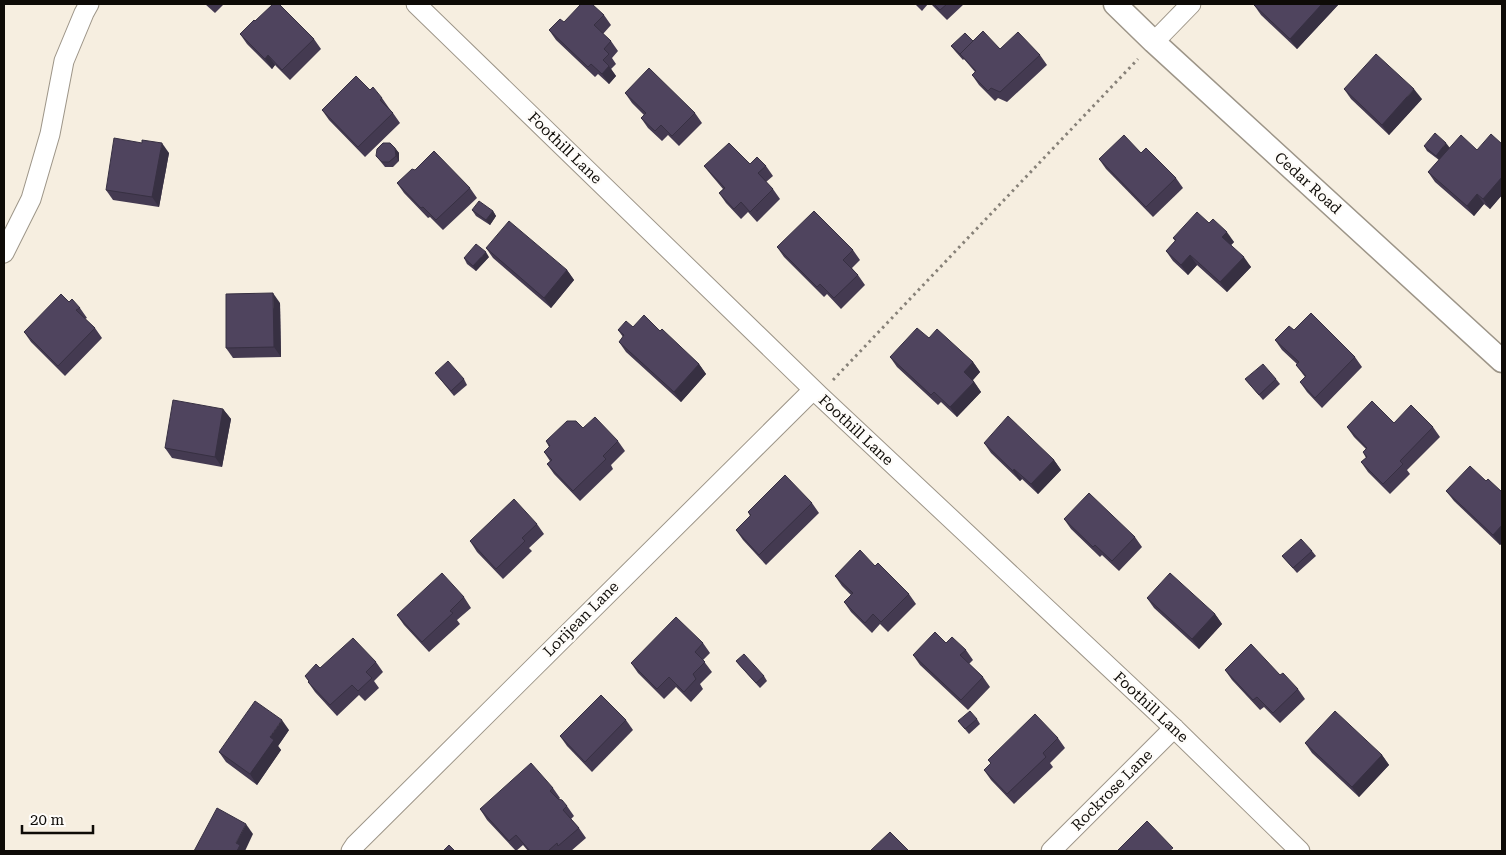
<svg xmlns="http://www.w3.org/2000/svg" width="1506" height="855" font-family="'Roboto Serif',serif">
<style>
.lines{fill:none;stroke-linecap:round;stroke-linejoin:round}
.minor-casing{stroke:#9d9588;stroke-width:21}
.tertiary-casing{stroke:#9d9588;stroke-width:25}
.path{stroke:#878178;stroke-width:3;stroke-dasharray:2.5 4;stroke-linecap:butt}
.minor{stroke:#fff;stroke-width:19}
.tertiary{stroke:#fff;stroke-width:22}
.wall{fill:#443a51}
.shaded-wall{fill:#373042}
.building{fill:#4f445e;stroke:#373042}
.labels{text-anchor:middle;stroke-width:5;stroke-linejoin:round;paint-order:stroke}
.street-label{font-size:15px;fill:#0e0b07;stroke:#fefcf9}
</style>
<rect width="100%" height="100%" fill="#f6eee0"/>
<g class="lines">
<g class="minor-casing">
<g id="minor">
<path d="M416,4l403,391 355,333 126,123"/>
<path d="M1154,42l37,-38"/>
<path d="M4,253l27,-54 19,-65 14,-73 20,-48 5,-9"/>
<path d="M351,851l4,-6 458,-455"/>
<path d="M1051,851l123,-123"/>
</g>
</g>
<g class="tertiary-casing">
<path id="tertiary" d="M1115,4l39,38 348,319"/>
</g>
<path class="path" d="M833,380l305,-321"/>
<use href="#minor" class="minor"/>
<use href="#tertiary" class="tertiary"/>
</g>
<g class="wall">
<path d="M205,4h19l-9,9z"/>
<path d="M915,4h13l-6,7z"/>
<path d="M931,4h33l-17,16z"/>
<path d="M1339,4l-42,45 -36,-34 -7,-10z"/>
<path d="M604,15l7,10 -8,9 8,7 7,10 -6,7 4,6 -5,5 5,7 -7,8 -11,-10 -3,3 -39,-37 -7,-10 15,-8z"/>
<path d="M255,21l59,18 7,10 -31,31 -15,-15 -3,4 -25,-25 -7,-10z"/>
<path d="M973,41l27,8 40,6 7,10 -40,37 -9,-4 -3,3 -16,-16 -7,-10 3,-3 -11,-13 -1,1 -8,-9 -4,-5z"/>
<path d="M1344,89l78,10 -33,36 -38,-36z"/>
<path d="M370,90l12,8 7,10 4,5 7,10 -35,34 -36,-37 -7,-10z"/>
<path d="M625,93l70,20 7,10 -23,23 -11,-11 -6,6 -14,-13 -7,-10 3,-3 -12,-12z"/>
<path d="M142,143l27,10 -10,54 -46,-7 -7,-10z"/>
<path d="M1502,144v51l-12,14 -6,-5 -10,12 -39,-34 -7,-10 11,-12 -12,-9 -3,-5 53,4z"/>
<path d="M395,148l4,5v8l-6,6h-8l-9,-11z"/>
<path d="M1141,153l35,25 7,10 -30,29 -47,-48 -7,-10z"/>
<path d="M750,164l16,2 7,10 -7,6 7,7 7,10 -23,23 -9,-10 -7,7 -15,-16 -7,-10 4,-4 -11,-13 -8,-10z"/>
<path d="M397,183l73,5 7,10 -34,32 -13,-13 -2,1 -24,-25z"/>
<path d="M472,210l21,1 3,5 -6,9 -14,-9z"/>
<path d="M1209,223l25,19 -3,3 20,22 -24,25 -30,-27 -9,10 -15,-14 -7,-10 9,-10 -2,-3z"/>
<path d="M777,247l76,3 7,10 -8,8 6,7 7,10 -24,24 -14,-15 -3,3 -40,-40z"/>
<path d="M486,248l81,22 7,10 -23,28 -58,-50z"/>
<path d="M489,257l-13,14 -9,-7 -3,-6z"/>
<path d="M69,302l11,6 7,10 -2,1 10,9 7,10 -37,38 -34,-34 -7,-10z"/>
<path d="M280,303l1,54 -48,1 -7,-10z"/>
<path d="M633,327l27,4 39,33 7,10 -25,28 -55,-50 -7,-10 4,-5 -5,-7z"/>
<path d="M1294,330l61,27 7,10 -40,41 -15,-16 -7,-10 5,-5 -9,-12 1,-1 -15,-14 -7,-10z"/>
<path d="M929,338l44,24 7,10 -7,8 8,12 -24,25 -16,-15 -3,3 -41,-38 -7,-10z"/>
<path d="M435,373l29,6 3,6 -13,11z"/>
<path d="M1245,379h31l4,5 -17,16z"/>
<path d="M223,409l8,10 -9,48 -50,-9 -7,-10z"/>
<path d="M1394,423l39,4 7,10 -33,33 3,4 -20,20 -22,-22 -7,-10 5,-4 -3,-6 3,-3 -12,-12 -7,-10z"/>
<path d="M583,428l35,13 7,10 -14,14 2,4 -33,32 -26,-27 -7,-10 3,-3 -6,-9 5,-5 -3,-6z"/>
<path d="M984,443l70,17 7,10 -23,24 -16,-15 -2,2 -29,-28z"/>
<path d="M1486,481l16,11v51l-2,2 -46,-44 -8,-10z"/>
<path d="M812,503l7,10 -53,52 -23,-25 -7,-10 14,-14 -2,-4z"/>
<path d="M1064,519l71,18 7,10 -23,24 -17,-16 -2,2 -29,-28z"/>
<path d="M537,524l7,10 -15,14 3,3 -29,28 -26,-27 -7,-11z"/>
<path d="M1312,551l4,5 -19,17 -15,-17z"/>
<path d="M875,566l34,28 7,10 -28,28 -8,-8 -8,9 -21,-21 -7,-10 7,-7 -9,-9 -7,-10z"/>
<path d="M464,597l7,11 -14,12 3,4 -31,28 -25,-27 -7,-10z"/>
<path d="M1147,598l68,16 7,10 -23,25 -45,-41z"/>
<path d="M703,643l7,10 -7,7 9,12 -12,12 3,5 -12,13 -15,-15 -12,12 -26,-26 -7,-10z"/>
<path d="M946,643l20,7 7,10 -4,4 14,13 7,10 -22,23 -48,-45 -7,-10z"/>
<path d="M736,661l28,15 3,5 -7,7 -20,-22z"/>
<path d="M376,662l7,10 -9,9 5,7 -14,13 -6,-6 -22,21 -22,-24 -7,-10h1l-4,-6 15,-8z"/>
<path d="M1225,670l55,5 18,14 7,10 -25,24 -16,-16 -4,3 -28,-30z"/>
<path d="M977,719l3,5 -11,10 -11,-13z"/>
<path d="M626,720l7,10 -41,42 -25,-26 -7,-10z"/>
<path d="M289,730l-11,16 3,4 -24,35 -31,-23 -7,-10z"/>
<path d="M1058,738l7,10 -15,15 3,4 -39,37 -23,-24 -7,-10 7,-6 -3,-4z"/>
<path d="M1305,743l77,12 7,10 -30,32 -47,-44z"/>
<path d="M553,788l7,10 -1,1 8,7 7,10 -3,3 8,9 7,10 -15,13h-43l-5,-6 -7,6 -29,-31 -7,-11z"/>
</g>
<g class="shaded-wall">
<path d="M1322,4h17l-42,45 -7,-10z"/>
<path d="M268,55l7,10 -3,4 -7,-10z"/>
<path d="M609,66l7,10 -7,8 -7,-10z"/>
<path d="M1414,89l8,10 -33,36 -7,-10z"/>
<path d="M162,143l7,10 -10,54 -7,-10z"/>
<path d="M1446,143l4,5 -10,13 -4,-5z"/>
<path d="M395,148l4,5v8l-3,-5z"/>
<path d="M1502,177v18l-12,14 -7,-10z"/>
<path d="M1477,194l7,10 -10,12 -7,-10z"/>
<path d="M493,211l3,5 -6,9 -4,-5z"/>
<path d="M1227,232l7,10 -5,5 -7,-10z"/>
<path d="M486,252l3,5 -13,14 -3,-5z"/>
<path d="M1190,255l7,10 -9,10 -7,-10z"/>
<path d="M1244,257l7,10 -24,25 -7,-10z"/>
<path d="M567,270l7,10 -23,28 -7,-10z"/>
<path d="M273,293l7,10 1,54 -7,-10z"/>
<path d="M973,362l7,10 -9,10 -7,-10z"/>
<path d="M699,364l7,10 -25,28 -7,-10z"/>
<path d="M974,382l7,10 -24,25 -7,-10z"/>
<path d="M223,409l8,10 -9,48 -7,-10z"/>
<path d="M1054,460l7,10 -23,24 -7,-10z"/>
<path d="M1014,469l8,10 -2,2 -7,-10z"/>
<path d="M1502,525v18l-2,2 -7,-10z"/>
<path d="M1215,614l7,10 -23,25 -7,-10z"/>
<path d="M282,720l7,10 -11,16 3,4 -24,35 -7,-11 20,-37z"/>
<path d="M1382,755l7,10 -30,32 -7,-10z"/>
<path d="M246,824l7,10 -8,17h-8l-1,-8z"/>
</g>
<g class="building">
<path d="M273,4h6l35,35 -32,31 -14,-15 -3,4 -25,-25 14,-14 1,1z"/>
<path d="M581,4h11l12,11 -10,10 17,16 -7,8 5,5 -6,6 6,6 -7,8 -11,-10 -3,3 -39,-37 11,-11 4,3z"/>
<path d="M934,4h13l-7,6z"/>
<path d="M1255,4h67l-32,35 -36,-34z"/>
<path d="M983,31l17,18 18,-17 22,23 -40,37 -9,-4 -3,3 -16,-16 4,-4 -16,-17z"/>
<path d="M965,33l8,8 -13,13 -9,-8z"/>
<path d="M1376,54l38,35 -32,36 -38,-36z"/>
<path d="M649,68l46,45 -23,23 -11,-11 -6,6 -14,-13 5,-5 -21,-20z"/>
<path d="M356,76l14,14 3,-3 9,11 -2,2 13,13 -35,34 -36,-37z"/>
<path d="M1435,133l11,10 -10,13 -12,-10z"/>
<path d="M1491,134l11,10v33l-19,22 -6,-5 -10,12 -39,-34 33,-37 16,15z"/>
<path d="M1124,135l17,18 5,-5 30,30 -30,29 -47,-48z"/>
<path d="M114,138l28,5v-3l20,3 -10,54 -46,-7z"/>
<path d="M383,143h7l5,5 1,8 -7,6h-7l-6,-6 1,-7z"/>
<path d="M729,143l21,21 7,-7 9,9 -8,7 15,16 -23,23 -9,-10 -7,7 -15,-16 6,-5 -21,-22z"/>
<path d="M434,151l36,37 -34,32 -13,-13 -2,1 -24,-25 15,-14 3,1z"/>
<path d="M479,201l14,10 -7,9 -14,-10z"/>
<path d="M814,211l39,39 -10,10 15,15 -24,23 -14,-14 -3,3 -40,-40z"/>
<path d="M1197,212l12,11 4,-4 14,13 -5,5 22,20 -24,25 -30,-27 -9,10 -15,-14 10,-11 -3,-2z"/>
<path d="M509,221l58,49 -23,28 -58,-50z"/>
<path d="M476,244l10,8 -13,14 -9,-8z"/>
<path d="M273,293l1,54 -48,1v-54z"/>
<path d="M61,294l8,8 3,-3 8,9 -4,2 19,18 -37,38 -34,-34z"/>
<path d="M1311,313l44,44 -40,41 -15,-16 6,-6 -10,-11 3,-3 -24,-22 14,-14 5,4z"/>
<path d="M644,315l16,16 2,-2 37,35 -25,28 -55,-50 5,-7 -6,-5 8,-9 7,6z"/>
<path d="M917,328l12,10 8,-9 36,33 -9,10 10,10 -24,25 -16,-15 -3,3 -41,-38z"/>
<path d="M448,361l16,18 -13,12 -16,-18z"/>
<path d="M1263,364l13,15 -17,16 -14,-16z"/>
<path d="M173,400l50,9 -8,48 -50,-9z"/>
<path d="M1372,401l22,22 17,-18 22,22 -33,34 3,3 -20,20 -22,-22 6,-5 -4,-5 4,-4 -20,-21z"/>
<path d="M1008,416l46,44 -23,24 -17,-15 -1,2 -29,-28z"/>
<path d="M595,417l23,24 -15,15 3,3 -33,32 -26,-27 5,-4 -8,-8 6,-6 -4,-5 21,-20h9l7,7z"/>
<path d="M1470,466l16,15 2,-2 14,13v33l-9,10 -47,-44z"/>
<path d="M785,475l27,28 -53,52 -23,-25 15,-15 -3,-3z"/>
<path d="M1089,493l46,44 -23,24 -17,-16 -2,2 -29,-28z"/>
<path d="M514,499l23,25 -15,14 3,3 -29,28 -26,-28z"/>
<path d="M1301,539l11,12 -19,17 -11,-12z"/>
<path d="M860,550l15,16 3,-3 31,31 -28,28 -8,-8 -8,9 -21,-21 9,-9 -18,-17z"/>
<path d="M442,573l22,24 -14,14 3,2 -31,29 -25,-27z"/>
<path d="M1170,573l45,41 -23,25 -45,-41z"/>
<path d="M676,617l27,26 -8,9 10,10 -12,12 3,5 -12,13 -15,-15 -12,12 -26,-26z"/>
<path d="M935,632l11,11 6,-6 14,13 -6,5 23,22 -22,23 -48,-45z"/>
<path d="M353,638l23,24 -10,10 6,6 -14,13 -6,-6 -22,20 -22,-23 1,-1 -4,-5 11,-12 4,4z"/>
<path d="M1251,644l29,31 3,-2 15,16 -25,24 -16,-16 -4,3 -28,-30z"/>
<path d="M744,654l20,22 -8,7 -20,-22z"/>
<path d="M601,695l25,25 -41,42 -25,-26z"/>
<path d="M255,701l27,19 -12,17 4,3 -24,34 -31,-22z"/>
<path d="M970,711l7,8 -12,10 -7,-8z"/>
<path d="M1335,711l47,44 -30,32 -47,-44z"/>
<path d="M1035,714l23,24 -15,15 3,4 -39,37 -23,-24 7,-7 -3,-3z"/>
<path d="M531,763l22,25 -3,3 8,8 4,1 5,6 -4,4 16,18 -21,18 -1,-3 -9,8h-18l-14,-16 -7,6 -29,-32z"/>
<path d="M217,808l29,16 -10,19 4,2 -3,6h-43z"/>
<path d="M1147,821l26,27 -4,3h-52z"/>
<path d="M890,832l19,19h-39z"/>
<path d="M449,845l6,6h-12z"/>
</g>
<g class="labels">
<g class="street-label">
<text transform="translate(565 148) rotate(44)" y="5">Foothill Lane</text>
<text transform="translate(1308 183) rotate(42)" y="5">Cedar Road</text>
<text transform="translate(856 430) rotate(43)" y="5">Foothill Lane</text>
<text transform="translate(581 619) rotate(-45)" y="5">Lorijean Lane</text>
<text transform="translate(1151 707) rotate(43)" y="5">Foothill Lane</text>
<text transform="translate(1112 790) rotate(-45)" y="5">Rockrose Lane</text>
</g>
</g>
<rect width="1506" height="855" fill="none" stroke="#0e0b07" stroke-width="10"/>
<path d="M22 825v8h71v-8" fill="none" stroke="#0e0b07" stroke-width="2.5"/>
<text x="30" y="825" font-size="15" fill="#0e0b07" stroke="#fefcf9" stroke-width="4" paint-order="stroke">20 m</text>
</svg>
